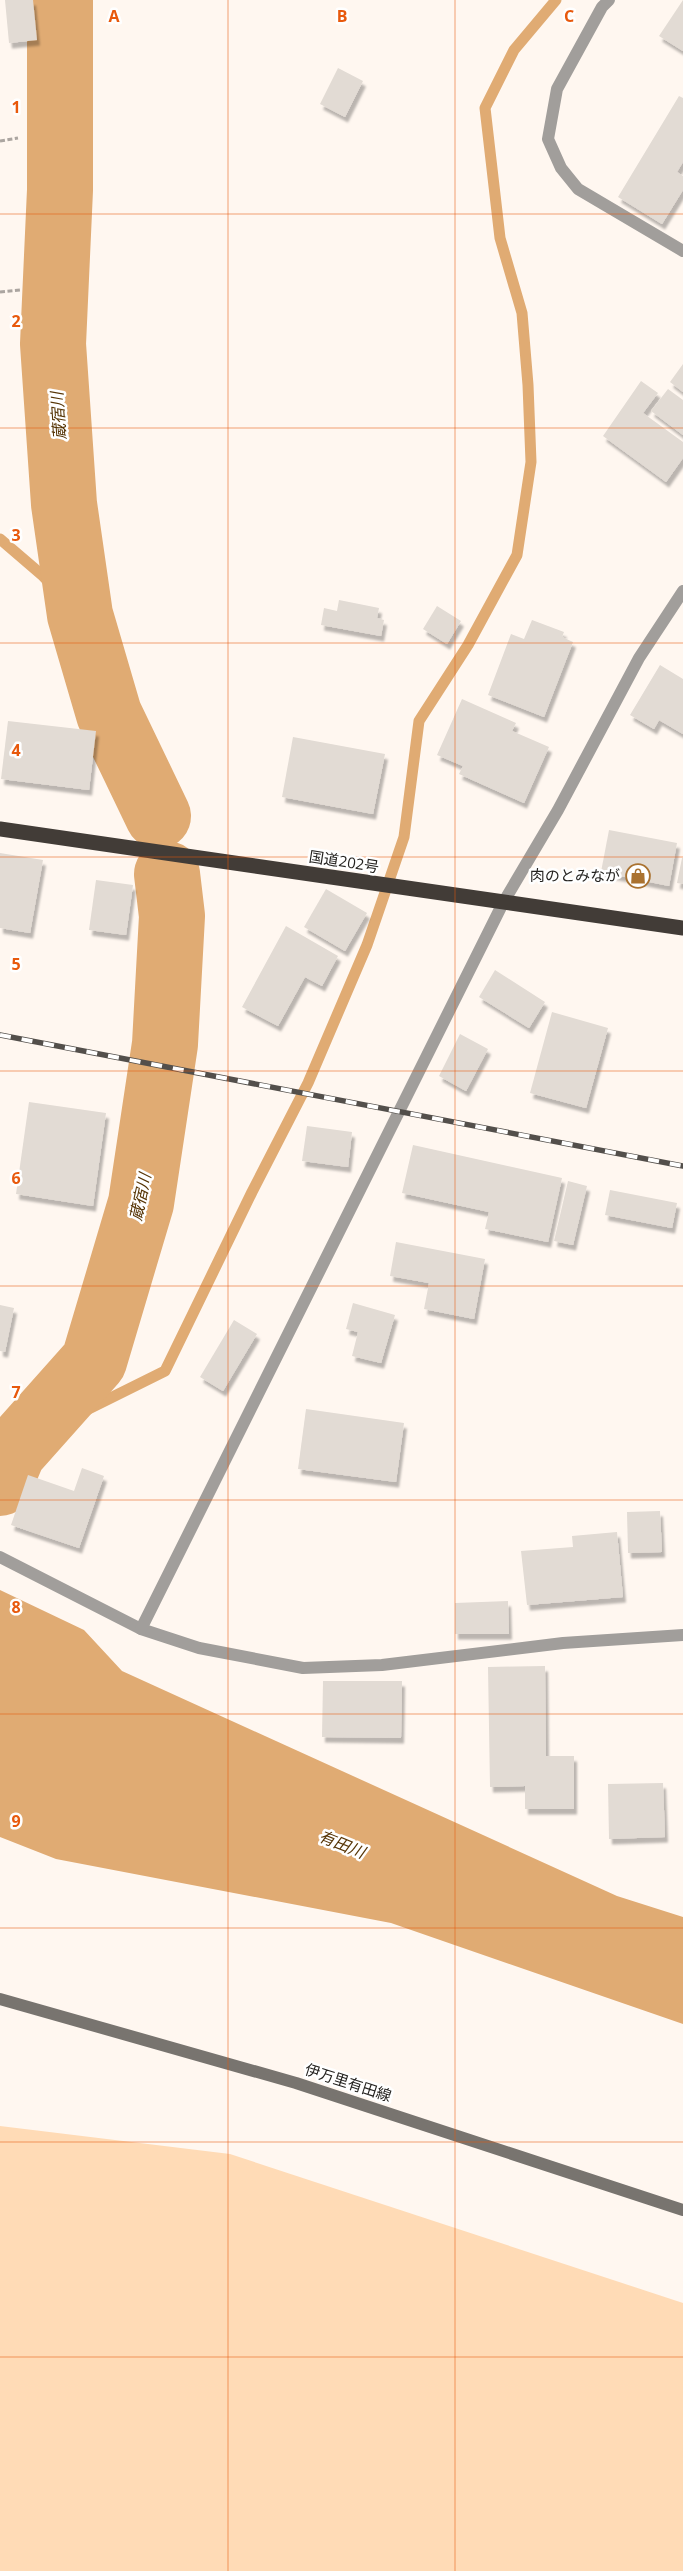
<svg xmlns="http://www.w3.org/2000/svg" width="683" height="2571" font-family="'Open Sans','Noto Sans JP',sans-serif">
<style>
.green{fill:#ffdbb6}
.water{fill:#e0ab73}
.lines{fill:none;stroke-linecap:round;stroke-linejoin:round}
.stream{stroke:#e0ab73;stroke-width:11}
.river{stroke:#e0ab73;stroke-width:66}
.building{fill:#e2dbd4;filter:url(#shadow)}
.path{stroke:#aba5a0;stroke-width:3;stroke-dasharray:5 2.5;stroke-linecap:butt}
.street{stroke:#a19e9b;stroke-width:12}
.secondary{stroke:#78746f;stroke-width:12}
.highway{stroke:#423c37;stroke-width:15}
.rail-casing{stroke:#534f4b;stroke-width:5.5}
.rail{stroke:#fff;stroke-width:4;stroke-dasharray:11;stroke-linecap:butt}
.grid{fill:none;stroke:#e8590c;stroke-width:1;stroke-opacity:0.55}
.labels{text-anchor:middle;stroke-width:5;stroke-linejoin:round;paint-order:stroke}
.street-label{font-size:15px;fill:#252320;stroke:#fff}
.poi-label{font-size:15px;fill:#252320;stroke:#fff;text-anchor:end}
.water-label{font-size:16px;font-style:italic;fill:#573506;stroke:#fff}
.grid-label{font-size:16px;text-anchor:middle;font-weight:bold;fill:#e8590c;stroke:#fff;stroke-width:5;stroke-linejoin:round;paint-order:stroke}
</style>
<defs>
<filter id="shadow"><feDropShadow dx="3" dy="5.5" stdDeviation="1" flood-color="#0004"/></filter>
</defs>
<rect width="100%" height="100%" fill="#fff7f0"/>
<path class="green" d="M0,2126l230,28 453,149v268h-683z"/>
<path class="water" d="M0,1590l84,40 38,41 495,225 66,21v107l-292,-101 -335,-64 -56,-22z"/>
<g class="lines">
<g class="stream">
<path d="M0,539l42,36 38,40"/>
<path d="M0,1508l28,-69 137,-68 87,-179 56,-109 59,-138 37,-108 15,-116 49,-76 49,-90 14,-93 -3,-77 -6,-72 -22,-75 -15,-130 29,-58 42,-50"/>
</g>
<g class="river">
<path d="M60,0v190l-7,154 11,160 16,111 29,99 49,102"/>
<path d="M0,1483l13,-31 81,-91 47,-158 24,-159 7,-128 -5,-42"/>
</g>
</g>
<g class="building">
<path d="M5,0h28l4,40 -28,3z"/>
<path d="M683,0v51l-24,-15z"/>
<path d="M338,68l25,13 -18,36 -25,-13z"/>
<path d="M679,96l4,2v64l-6,10 6,4v14l-21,34 -44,-27z"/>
<path d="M683,364v28l-13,-10z"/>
<path d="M641,381l17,12 -15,20 40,29v16l-17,24 -63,-46z"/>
<path d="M668,389l15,11v35l-32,-24z"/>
<path d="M339,600l40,8 -2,10 7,2 -3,16 -60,-11 3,-17 13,3z"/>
<path d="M437,606l24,15 -14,23 -24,-15z"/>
<path d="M532,620l32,12 -2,5 11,5 -29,75 -56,-22 23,-61 13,5z"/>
<path d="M660,665l23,14v55l-24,-14 -5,9 -24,-14z"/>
<path d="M462,699l54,24 -4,8 37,16 -25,56 -65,-29 4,-8 -26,-11z"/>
<path d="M8,721l88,10 -7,59 -88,-11z"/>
<path d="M293,737l92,17 -12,60 -91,-17z"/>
<path d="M609,830l68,13 -8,43 -68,-14z"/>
<path d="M0,853l43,7 -13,73 -30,-5z"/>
<path d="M682,858h1v26l-6,-1z"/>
<path d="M96,880l37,5 -7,50 -37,-5z"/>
<path d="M326,889l41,24 -22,38 -41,-24z"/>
<path d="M286,926l52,30 -16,30 -17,-9 -27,49 -36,-19z"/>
<path d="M495,970l50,32 -16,26 -50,-31z"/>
<path d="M552,1012l56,16 -22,80 -56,-15z"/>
<path d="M460,1034l28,15 -22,42 -27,-15z"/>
<path d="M29,1102l77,11 -13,93 -77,-12z"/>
<path d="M307,1126l45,6 -4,35 -46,-6z"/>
<path d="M413,1145l149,33 -14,64 -63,-13 4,-17 -87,-19z"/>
<path d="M568,1181l19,5 -14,59 -19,-4z"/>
<path d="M610,1190l67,13 -5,25 -67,-13z"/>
<path d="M396,1242l89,17 -11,60 -50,-10 5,-26 -39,-7z"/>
<path d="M353,1303l42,12 -14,48 -29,-7 6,-24 -12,-3z"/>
<path d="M0,1305l14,3 -9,44 -5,-1z"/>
<path d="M234,1320l23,14 -34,57 -23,-14z"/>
<path d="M306,1409l98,14 -8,59 -98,-13z"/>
<path d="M82,1468l22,8 -25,72 -68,-23 17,-50 46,16z"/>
<path d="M660,1511l2,41 -34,1 -1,-41z"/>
<path d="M617,1532l6,65 -96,8 -6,-54 52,-4 -1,-11z"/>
<path d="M508,1601l1,33h-54v-31z"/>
<path d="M545,1666l1,90h28v53h-49v-23l-35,1 -2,-120z"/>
<path d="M323,1681h79l-1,57 -79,-1z"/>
<path d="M663,1783l2,54 -56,2 -1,-55z"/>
</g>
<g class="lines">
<g class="path">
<path d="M0,141l18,-3"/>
<path d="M0,292l21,-2"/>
</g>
<g class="street">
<path d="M609,0l-7,7 -45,82 -9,50 13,29 17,21 105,62"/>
<path d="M0,1557l141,72 58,19 104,20 79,-3 181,-22 120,-8"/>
<path d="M141,1629l362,-726 55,-93 81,-152 44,-67"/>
</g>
<path class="secondary" d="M0,1999l296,84 387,127"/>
<path class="highway" d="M0,829l683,99"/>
<g class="rail-casing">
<path id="rail" d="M0,1035l683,131"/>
</g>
<use href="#rail" class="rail"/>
</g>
<path class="grid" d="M228,0v2571M455,0v2571M0,214h683M0,428h683M0,643h683M0,857h683M0,1071h683M0,1286h683M0,1500h683M0,1714h683M0,1928h683M0,2142h683M0,2357h683"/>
<defs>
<g id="shop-ring" transform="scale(1.25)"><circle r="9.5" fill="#fff" stroke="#aa7230" stroke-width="1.5"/><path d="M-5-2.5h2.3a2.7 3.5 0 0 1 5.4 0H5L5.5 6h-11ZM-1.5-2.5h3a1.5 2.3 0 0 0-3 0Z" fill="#aa7230"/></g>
</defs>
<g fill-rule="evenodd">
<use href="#shop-ring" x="638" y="876"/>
</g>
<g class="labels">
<g class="street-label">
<text transform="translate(344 862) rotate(9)" y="5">国道202号</text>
<text transform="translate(348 2083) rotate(18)" y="5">伊万里有田線</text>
</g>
<g class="poi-label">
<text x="620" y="881">肉のとみなが</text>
</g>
<g class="water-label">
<text transform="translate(58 416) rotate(-94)" y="6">蔵宿川</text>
<text transform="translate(140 1197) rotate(-78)" y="6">蔵宿川</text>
<text transform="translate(342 1844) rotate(22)" y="6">有田川</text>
</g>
</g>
<g class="grid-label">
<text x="114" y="22">A</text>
<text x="342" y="22">B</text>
<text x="569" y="22">C</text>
<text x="16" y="113">1</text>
<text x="16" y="327">2</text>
<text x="16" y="541">3</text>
<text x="16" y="756">4</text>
<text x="16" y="970">5</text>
<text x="16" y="1184">6</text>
<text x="16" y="1398">7</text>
<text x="16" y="1613">8</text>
<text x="16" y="1827">9</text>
</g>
</svg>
